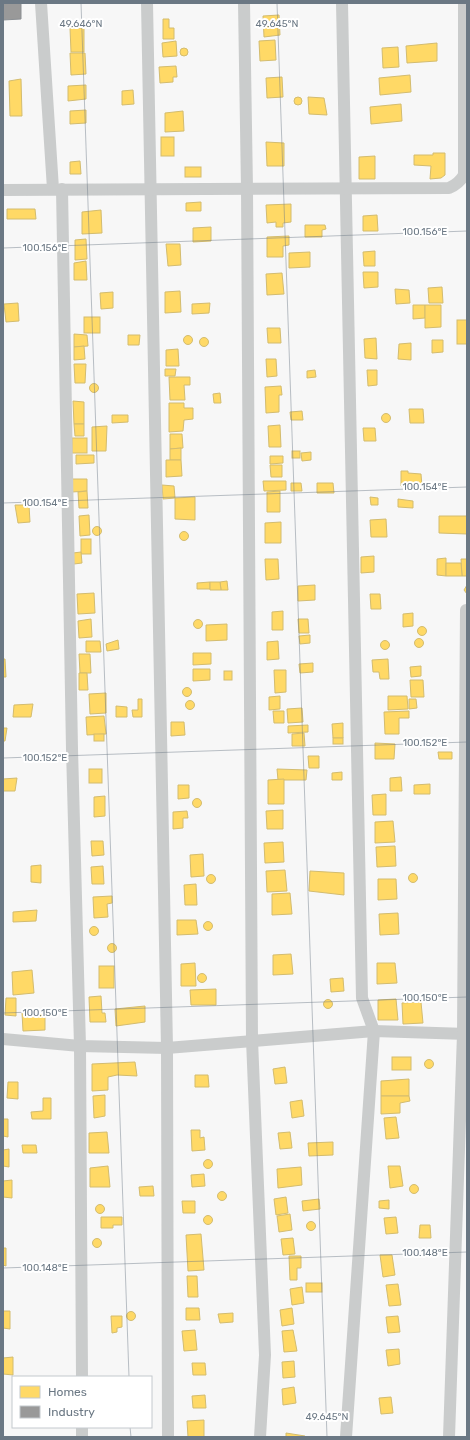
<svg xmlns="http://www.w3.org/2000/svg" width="470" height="1440" font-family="Rubik,sans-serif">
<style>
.homes{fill:#ffd966;stroke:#d3bc6f}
.industry{fill:#999;stroke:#8b8f93}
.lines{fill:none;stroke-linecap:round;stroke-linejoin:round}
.minor{stroke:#cacccc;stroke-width:12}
.ticks{fill:none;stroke:#6b7884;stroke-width:1;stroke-opacity:0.45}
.ticks-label{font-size:10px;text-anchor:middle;fill:#6b7884;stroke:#fff;stroke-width:4;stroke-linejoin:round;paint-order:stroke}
</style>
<rect width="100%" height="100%" fill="#f7f7f7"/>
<g class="homes">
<path d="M279,15l1,20 -16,2 -1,-21z"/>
<path d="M163,19h6v9h5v11h-11z"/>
<path d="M70,28h14v24h-13z"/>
<path d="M275,40l1,20 -16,1 -1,-20z"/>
<path d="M176,41l1,15 -14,1 -1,-14z"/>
<path d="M437,43v18l-30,2 -1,-17z"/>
<path d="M398,47l1,20 -16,1 -1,-20z"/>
<circle cx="184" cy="52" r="4"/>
<path d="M70,53h15l1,21 -15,1z"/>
<path d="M176,66l1,11h-4v5l-13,1 -1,-16z"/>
<path d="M410,75l1,17 -31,3 -1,-17z"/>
<path d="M282,77l1,20 -16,1 -1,-20z"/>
<path d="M21,79l1,37h-12l-1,-35z"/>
<path d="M86,85v14l-18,2v-15z"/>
<path d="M133,90l1,14 -12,1v-14z"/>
<circle cx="298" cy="101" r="4"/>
<path d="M308,97l16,1 3,17 -18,-1z"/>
<path d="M401,104l1,17 -31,3 -1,-17z"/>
<path d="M86,110v13l-16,1v-13z"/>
<path d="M183,111l1,20 -19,1v-19z"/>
<rect x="161" y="137" width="13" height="19"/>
<path d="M266,142l18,1v23h-17z"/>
<path d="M433,153h12v22l-4,3 -11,1 1,-13 -17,-1v-10h19z"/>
<path d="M375,156v23h-16v-22z"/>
<path d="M80,161l1,13h-11v-12z"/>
<rect x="185" y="167" width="16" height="10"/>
<path d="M201,202v9h-15v-8z"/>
<path d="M291,204v18l-8,1v4h-7v-5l-9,1 -1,-18z"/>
<path d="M7,209h28l1,10h-29z"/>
<path d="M101,210l1,23 -20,1v-22z"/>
<path d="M377,215l1,16h-15v-15z"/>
<path d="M305,225h20l1,4 -4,1v7h-17z"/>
<path d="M211,227v14l-18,1v-14z"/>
<path d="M289,236v9l-6,1v11h-16v-20z"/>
<path d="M86,239l1,20 -12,1v-20z"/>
<path d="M166,244h14l1,21 -13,1z"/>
<path d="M375,251v15h-11l-1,-14z"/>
<path d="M310,252v15l-21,1v-15z"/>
<path d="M86,261l1,19h-13v-17z"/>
<path d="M363,272h15v15l-14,1z"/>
<path d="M282,273l2,21 -17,1 -1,-21z"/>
<path d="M442,287l1,16h-14l-1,-15z"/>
<path d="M395,289l14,1 1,13 -14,1z"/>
<path d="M180,291l1,21 -16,1v-21z"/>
<path d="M113,292v16l-12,1 -1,-16z"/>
<path d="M18,303l1,18 -13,1 -2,-18z"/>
<path d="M210,303l-1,10 -17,1v-10z"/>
<path d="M413,305h12v13l-12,1z"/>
<path d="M425,305h16v22l-16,1z"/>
<rect x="84" y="317" width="16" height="16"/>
<rect x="457" y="320" width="10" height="24"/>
<path d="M267,328h13l1,15h-13z"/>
<path d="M74,334l13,1 1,11 -14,1z"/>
<path d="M128,335h12l-1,10h-11z"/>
<circle cx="188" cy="340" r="4.5"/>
<circle cx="204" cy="342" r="4.5"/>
<path d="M376,338l1,21 -12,-1 -1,-19z"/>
<path d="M432,340h11v12l-11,1z"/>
<path d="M411,343v17l-13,-1 1,-15z"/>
<path d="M84,346l1,13 -11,1v-13z"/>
<path d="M178,349l1,17h-13v-16z"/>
<path d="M266,359h10l1,17 -10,1z"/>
<path d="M74,364h12l-1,19h-10z"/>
<path d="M165,369h11l-1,7h-10z"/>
<path d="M315,370l1,7 -9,1v-7z"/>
<path d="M367,370h10v15l-9,1z"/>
<path d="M169,377h21v8h-6l1,15h-15z"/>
<circle cx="94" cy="388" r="4.5"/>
<path d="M281,386l1,9h-3v17l-13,1 -1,-26z"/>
<path d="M220,393l1,10h-7l-1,-9z"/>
<path d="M73,401l11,1v22h-10z"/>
<path d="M169,403h15v5h9v11l-9,1 -1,11 -14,1z"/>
<path d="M409,409h14l1,14h-14z"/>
<path d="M302,411l1,9h-12l-1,-8z"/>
<circle cx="386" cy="418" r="4.5"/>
<path d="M112,415h16v7l-16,1z"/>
<path d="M74,424h10v12h-9z"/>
<path d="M280,425l1,22h-12l-1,-21z"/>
<path d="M107,426l-1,25h-14v-24z"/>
<path d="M363,428h12l1,13h-12z"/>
<path d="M170,434h12l1,14 -13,1z"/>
<rect x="72" y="438" width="15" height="15"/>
<path d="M181,448v12h-11v-11z"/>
<rect x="292" y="451" width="8" height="7"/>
<path d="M311,452v8l-9,1 -1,-8z"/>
<path d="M76,455h18v8l-18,1z"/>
<path d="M270,456h13v7l-13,1z"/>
<path d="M166,460h15l1,16 -16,1z"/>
<path d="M270,465h12v12h-11z"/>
<path d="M401,471h7v2l13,1 1,12h-21z"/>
<path d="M72,479h15v12l-15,1z"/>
<path d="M263,481h23v9l-22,1z"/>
<path d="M291,483h10l1,8h-11z"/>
<path d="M317,483h16l1,10h-17z"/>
<path d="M162,485l12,1 1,12 -12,1z"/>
<path d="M87,491l1,17h-9l-1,-16z"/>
<path d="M280,491v21h-13v-20z"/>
<path d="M195,497v23l-20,-1v-21z"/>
<path d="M370,497l8,1v7h-7z"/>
<path d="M398,499l15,2v7l-15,-1z"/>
<path d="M15,505h14l1,17 -12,1z"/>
<path d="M89,515l1,20 -10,1 -1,-20z"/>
<path d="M439,516h28v18l-28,-1z"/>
<path d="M386,519l1,18h-16l-1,-17z"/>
<path d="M281,522v21h-16v-20z"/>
<circle cx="97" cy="531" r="4.5"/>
<circle cx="184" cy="536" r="4.5"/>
<rect x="81" y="539" width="10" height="15"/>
<path d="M81,552l1,11 -8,1 -1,-11z"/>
<path d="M374,556v16l-13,1v-16z"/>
<path d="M446,558v18l-9,-1v-16z"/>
<path d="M265,559h13l1,20 -13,1z"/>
<path d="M461,559h6v17h-5z"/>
<path d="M446,563h15l1,13h-16z"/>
<path d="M227,581l1,9h-7l-1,-8z"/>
<path d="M210,582v7h-13v-6z"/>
<path d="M210,582h10l1,8h-11z"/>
<path d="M315,585v15l-17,1v-15z"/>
<path d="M467,585v9l-3,-4z"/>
<path d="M94,593l1,20 -17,1 -1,-20z"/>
<path d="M370,594h10l1,15h-10z"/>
<path d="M283,611v19h-11v-18z"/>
<path d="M413,613v13l-10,1v-13z"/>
<path d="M91,619l1,18 -13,1 -1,-17z"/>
<path d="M298,619h10l1,14h-10z"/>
<circle cx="198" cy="624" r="4.5"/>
<path d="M227,624v16l-21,1v-16z"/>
<circle cx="422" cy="631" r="4.5"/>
<path d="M310,635v8l-10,1 -1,-8z"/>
<circle cx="419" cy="643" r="4.5"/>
<path d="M118,640l1,9 -12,2 -1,-7z"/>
<circle cx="385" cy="645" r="4.5"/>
<path d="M86,641h14l1,11h-15z"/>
<path d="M278,641l1,18 -12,1v-18z"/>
<path d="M193,653h18v11l-18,1z"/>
<path d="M79,654h11l1,19h-11z"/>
<path d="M3,659h2l1,18h-3z"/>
<path d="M388,659l1,20h-9l-1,-7h-6l-1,-12z"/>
<path d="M313,663v9l-13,1 -1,-9z"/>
<path d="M421,666v10l-10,1 -1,-10z"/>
<path d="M193,669h17v11l-17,1z"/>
<path d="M274,670h12v22l-11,1z"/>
<rect x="224" y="671" width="8" height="9"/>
<path d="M79,673h8l1,17h-9z"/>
<path d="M410,680h13l1,17h-13z"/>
<circle cx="187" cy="692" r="4.5"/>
<path d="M106,693v20l-16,1 -1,-20z"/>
<path d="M280,696v13l-11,1v-13z"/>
<path d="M388,696h19l1,13 -20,1z"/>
<path d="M138,699h4v18h-9l-1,-7h6z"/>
<path d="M409,699h7l1,9 -8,1z"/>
<circle cx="190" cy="705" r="4.5"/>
<path d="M33,704l-2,13h-18l1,-12z"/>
<path d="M116,706l11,1v10h-11z"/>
<path d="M302,708l1,14 -15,1 -1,-14z"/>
<path d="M273,711h11v12h-10z"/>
<path d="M409,711v7h-10v16h-14l-1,-22z"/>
<path d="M104,716l2,18 -19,1 -1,-18z"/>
<path d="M171,722h13l1,13 -14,1z"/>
<path d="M343,723v15h-10l-1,-14z"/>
<path d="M308,725v7l-20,1v-7z"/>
<path d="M3,728h4l-2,13h-2z"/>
<path d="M304,733l1,13h-13v-12z"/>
<rect x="94" y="734" width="10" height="7"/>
<rect x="333" y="738" width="10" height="6"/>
<path d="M375,743l20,1 -1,15h-19z"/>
<path d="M438,752h14v7h-13z"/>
<path d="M308,756h11v12h-10z"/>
<rect x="89" y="769" width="13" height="14"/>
<path d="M277,769l30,1 -1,10h-28z"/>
<path d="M342,772v8h-10v-7z"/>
<path d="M401,777l1,14h-12v-13z"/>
<path d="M17,778l-2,13h-12v-12z"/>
<path d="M284,779v25h-16v-24z"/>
<path d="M430,784v10h-16v-9z"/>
<path d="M178,785h11v13l-11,1z"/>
<path d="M386,794v21h-13l-1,-20z"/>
<path d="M105,796v20l-11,1v-20z"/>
<circle cx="197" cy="803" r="4.5"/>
<path d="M283,810v19h-16l-1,-18z"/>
<path d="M187,811l1,7h-5v10l-10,1v-17z"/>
<path d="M393,821l2,21 -20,1v-21z"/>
<path d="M91,841h12l1,14 -12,1z"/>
<path d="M283,842l1,20 -19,1 -1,-20z"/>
<path d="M395,846l1,20 -19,1 -1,-20z"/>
<path d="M203,854l1,22 -13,1 -1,-22z"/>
<path d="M41,865v18l-10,-1v-16z"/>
<path d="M103,866l1,18h-12l-1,-17z"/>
<path d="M285,870l2,21 -20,1 -1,-21z"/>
<path d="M310,871l34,2v22l-35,-4z"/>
<circle cx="413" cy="878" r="4.5"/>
<circle cx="211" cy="879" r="4.5"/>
<path d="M378,879h18l1,20 -19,1z"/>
<path d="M196,884l1,21h-12l-1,-20z"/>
<path d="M290,893l2,21 -20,1v-21z"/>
<path d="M112,896v7l-5,1 1,13 -14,1 -1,-21z"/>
<path d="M37,910l-1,11 -23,1v-10z"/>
<path d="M398,913l1,21 -19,1 -1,-21z"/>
<path d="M177,920h19l2,14 -21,1z"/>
<circle cx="208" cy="926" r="4.5"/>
<circle cx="94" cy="931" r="4.5"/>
<circle cx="112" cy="948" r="4.5"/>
<path d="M291,954l2,20 -20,1v-20z"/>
<path d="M195,963l1,23h-15v-22z"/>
<path d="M377,963h18l2,20 -20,1z"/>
<rect x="99" y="966" width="15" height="22"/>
<path d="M32,970l2,23 -21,2 -1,-23z"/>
<circle cx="202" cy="978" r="4.5"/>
<path d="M343,978l1,13 -13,1 -1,-13z"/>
<path d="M216,989v16h-25l-1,-15z"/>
<path d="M101,996l1,17h3l1,9h-16l-1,-25z"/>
<path d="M6,998h10v18l-11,-1z"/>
<path d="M396,999l2,21h-20v-20z"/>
<circle cx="328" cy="1004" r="4.5"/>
<path d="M421,1002l2,21 -20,1 -1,-21z"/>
<path d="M145,1006v16l-29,4 -1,-17z"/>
<path d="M22,1013h23v17l-22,1z"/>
<rect x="392" y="1057" width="19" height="13"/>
<circle cx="429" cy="1064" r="4.5"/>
<path d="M135,1062l2,14 -20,-1 -9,2v13l-16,1v-27z"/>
<path d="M285,1067l2,16 -12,1 -2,-15z"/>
<path d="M195,1075h13l1,12h-14z"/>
<path d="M409,1079v17h-28v-15z"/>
<path d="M8,1082h10v17l-11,-1z"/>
<path d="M105,1095v21l-11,2 -1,-22z"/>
<path d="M381,1096h28l1,5 -10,2v10l-19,1z"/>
<path d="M43,1098h8v21h-19l-1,-7 12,-1z"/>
<path d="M302,1100l2,16 -12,2 -2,-16z"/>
<path d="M396,1117l3,21 -13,1 -2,-21z"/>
<path d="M3,1119h5v18l-5,-1z"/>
<path d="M191,1130h9v8l4,-1 1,13 -13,1z"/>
<path d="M107,1132l2,21h-20v-20z"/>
<path d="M290,1132l2,16 -12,1 -2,-16z"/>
<path d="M333,1142v13l-24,1 -1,-13z"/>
<path d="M22,1145h14l1,8h-14z"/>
<path d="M9,1149v18l-6,-1v-16z"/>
<circle cx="208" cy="1164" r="4.5"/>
<path d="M108,1166l2,21h-20v-19z"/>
<path d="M388,1166h12l3,20 -13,2z"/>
<path d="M301,1167l1,18 -24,3 -1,-19z"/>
<path d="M204,1174l1,12 -13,1 -1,-12z"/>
<path d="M12,1180v18l-9,-1v-16z"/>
<circle cx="414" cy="1189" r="4.5"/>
<path d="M153,1186l1,10h-14l-1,-9z"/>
<circle cx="222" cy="1196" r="4.5"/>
<path d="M286,1197l2,16 -12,2 -2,-16z"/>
<path d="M319,1199l1,10 -17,2 -1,-10z"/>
<path d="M389,1200v9l-10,-1v-7z"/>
<path d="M182,1201h13v12h-12z"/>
<circle cx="100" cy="1209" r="4.5"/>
<path d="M290,1214l2,16 -13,2 -2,-16z"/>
<circle cx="208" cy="1220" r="4.5"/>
<path d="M101,1217h21v8h-9v3h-12z"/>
<path d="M396,1217l2,16 -12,1 -2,-16z"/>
<circle cx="311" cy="1226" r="4.5"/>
<path d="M420,1225h10l1,13h-12z"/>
<path d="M201,1234l3,36 -16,1 -2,-36z"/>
<path d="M293,1238l2,16 -12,1 -2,-16z"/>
<circle cx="97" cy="1243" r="4.5"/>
<path d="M3,1248h3v18l-3,-1z"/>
<path d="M380,1255h12l3,20 -12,2z"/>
<path d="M289,1256h12v12h-4v12h-7z"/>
<path d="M187,1276h10l1,21h-10z"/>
<rect x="306" y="1283" width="16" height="9"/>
<path d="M398,1284l3,21 -12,1 -3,-21z"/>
<path d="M302,1287l2,16 -12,2 -2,-16z"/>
<path d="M186,1308h13l1,12h-14z"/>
<path d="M292,1308l2,16 -12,2 -2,-16z"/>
<path d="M3,1311h7v18l-7,-1z"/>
<circle cx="131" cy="1316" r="4.5"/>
<path d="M233,1313v9l-13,1 -2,-9z"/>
<path d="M111,1316h11v11l-5,1v4l-5,1z"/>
<path d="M398,1316l2,16 -12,1 -2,-16z"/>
<path d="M195,1330l2,20 -13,1 -2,-20z"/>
<path d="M293,1330l4,21 -13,1 -2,-21z"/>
<path d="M399,1349l1,15 -12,2 -2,-16z"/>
<path d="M13,1357v18l-10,-1v-16z"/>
<path d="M294,1361l1,16 -12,1 -1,-16z"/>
<path d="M192,1363h13l1,12h-13z"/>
<path d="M294,1387l2,16 -13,2 -1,-16z"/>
<path d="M205,1395l1,13h-13l-1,-12z"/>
<path d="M391,1397l2,16 -12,1 -2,-16z"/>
<path d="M204,1420v17h-16l-1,-16z"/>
<path d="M286,1433l19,3v1h-19z"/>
</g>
<path class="industry" d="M3,3h18v16l-18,1z"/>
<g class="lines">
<g class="minor">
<path d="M41,3l12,186"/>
<path d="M147,3l20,1045 1,389"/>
<path d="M244,3l3,186 5,851 13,315 -5,82"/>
<path d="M342,3l20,995 12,33 -28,406"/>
<path d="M62,189l10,560 8,297 2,331"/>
<path d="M3,190l446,-2c7,-3 11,-6 15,-13v-172"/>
<path d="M3,1039l77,7 87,2 207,-17 93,3"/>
<path d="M82,1427v10"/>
<path d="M449,1437l14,-403 3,-424"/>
</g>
</g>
<path class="ticks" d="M81,3l48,1374M277,3l50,1434M3,248l464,-17M3,503l464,-16M3,758l464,-16M3,1013l464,-16M3,1268l464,-16M130,1427l1,10"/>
<g class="ticks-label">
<text x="81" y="27">49.646°N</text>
<text x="277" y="27">49.645°N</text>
<text x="425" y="235">100.156°E</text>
<text x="45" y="251">100.156°E</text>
<text x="425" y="490">100.154°E</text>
<text x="45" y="506">100.154°E</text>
<text x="425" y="746">100.152°E</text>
<text x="45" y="761">100.152°E</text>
<text x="425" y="1001">100.150°E</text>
<text x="45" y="1016">100.150°E</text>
<text x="425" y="1256">100.148°E</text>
<text x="45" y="1271">100.148°E</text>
<text x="327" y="1420">49.645°N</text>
</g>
<rect width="470" height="1440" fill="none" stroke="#6b7884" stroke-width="8"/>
<rect x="12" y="1376" width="140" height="52" fill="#ffffff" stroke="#c4c9ce"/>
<rect x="20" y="1386" width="20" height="12" fill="#ffd966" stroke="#c4c9ce"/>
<text x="48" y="1396" font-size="12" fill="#6b7884">Homes</text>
<rect x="20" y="1406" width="20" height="12" fill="#999999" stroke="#c4c9ce"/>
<text x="48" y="1416" font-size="12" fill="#6b7884">Industry</text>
</svg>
